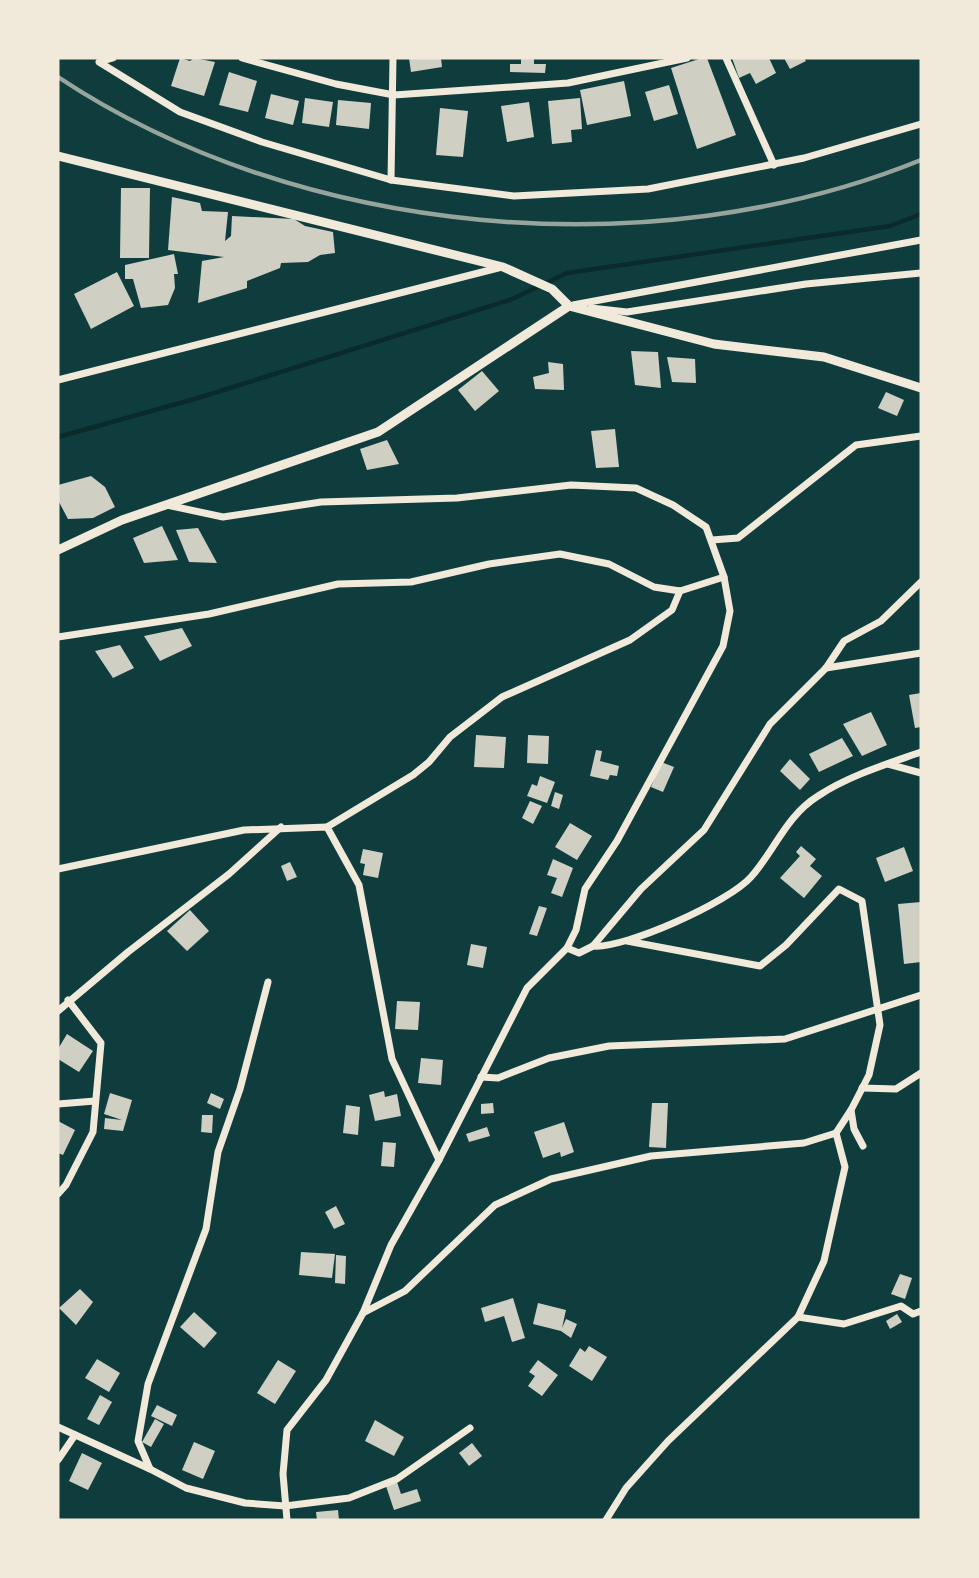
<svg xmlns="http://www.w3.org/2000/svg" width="979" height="1578" font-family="Karla,sans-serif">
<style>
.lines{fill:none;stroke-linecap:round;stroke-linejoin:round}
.stream{stroke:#0a2a2b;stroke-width:4.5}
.building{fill:#cfcfc3}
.minor{stroke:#f1e9da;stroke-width:7}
.tertiary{stroke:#f1e9da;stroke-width:9}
.rail{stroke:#97a49c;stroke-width:4.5}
</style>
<rect width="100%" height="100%" fill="#0f3d3e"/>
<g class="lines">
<path class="stream" d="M58,437l140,-39 312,-98 57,-27 323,-47 31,-12"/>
</g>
<g class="building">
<path d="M180,58l10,3 4,-3 21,4 -11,34 -33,-10z"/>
<path d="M409,58h32l1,9 -31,5z"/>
<path d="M521,58h13v6h12l-1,9 -35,-1v-8h11z"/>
<path d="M702,58h5l29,77 -39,14 -26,-81z"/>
<path d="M732,58h37l7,15 -20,11 -6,-11 -11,5z"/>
<path d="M784,58h20l2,3 -16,8z"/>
<path d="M229,72l28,9 -9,31 -29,-7z"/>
<path d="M624,81l7,35 -44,9 -7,-35z"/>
<path d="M669,85l9,29 -24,7 -9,-29z"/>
<path d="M271,94l28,7 -6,24 -28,-7z"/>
<path d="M305,98l28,4 -4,25 -27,-4z"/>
<path d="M580,98l2,31 -11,1 1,12 -20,2 -4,-43z"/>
<path d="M338,100l33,3 -2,26 -33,-4z"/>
<path d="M529,102l5,35 -27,5 -6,-36z"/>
<path d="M440,108l28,3 -5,46 -27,-2z"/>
<path d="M121,188h29l-1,70h-29z"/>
<path d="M172,197l28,6 2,8 26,1 -3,29 6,-5 1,-20 62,3 11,7 28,6 2,21 -15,2 -12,7 -27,1 -1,5 -33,13v7l-49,15 4,-42 22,-4 -56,-7z"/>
<path d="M174,254l4,20h-4l1,14 -7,17 -27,3 -8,-29h-8v-14z"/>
<path d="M117,272l17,34 -43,23 -17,-35z"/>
<path d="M631,351l27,1 3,36 -26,-3z"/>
<path d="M667,357l28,2 1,24 -24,-1z"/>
<path d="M548,362l15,2 1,26 -29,-1 -2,-12 16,-4z"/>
<path d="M482,371l17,20 -24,20 -17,-21z"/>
<path d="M886,392l18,8 -7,16 -19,-8z"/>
<path d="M615,429l4,38 -23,1 -5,-37z"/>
<path d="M387,440l12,24 -32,6 -7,-21z"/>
<path d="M91,476l14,11 10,20 -22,11 -25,1 -9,-17 -1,-17z"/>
<path d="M162,526l16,34 -34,3 -11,-25z"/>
<path d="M198,528l19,35 -28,-1 -13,-32z"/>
<path d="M182,628l10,18 -32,15 -16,-25z"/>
<path d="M120,645l14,23 -21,10 -18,-27z"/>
<path d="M921,693v34l-6,1 -6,-33z"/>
<path d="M871,712l16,33 -25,11 -19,-32z"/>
<path d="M476,735l30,2 -2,31 -30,-1z"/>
<path d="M528,735l21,1 -1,28 -21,-1z"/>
<path d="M842,738l11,18 -34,16 -10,-18z"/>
<path d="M596,750l6,1 -2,10 19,5 -2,10 -7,-1 -2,5 -18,-4z"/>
<path d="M790,759l20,20 -10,11 -20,-19z"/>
<path d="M661,762l13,5 -11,25 -12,-5z"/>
<path d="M540,776l15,6 -8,21 -20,-7 5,-12 5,2z"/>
<path d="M555,792l8,3 -4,14 -8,-3z"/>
<path d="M530,801l12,5 -9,18 -11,-6z"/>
<path d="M570,823l22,13 -15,24 -22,-13z"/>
<path d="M801,846l15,13 -6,7 12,10 -18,22 -24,-20 20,-22 -4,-4z"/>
<path d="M904,847l9,24 -28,11 -9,-24z"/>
<path d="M363,849l20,4 -5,25 -15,-3 2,-11 -5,-1z"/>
<path d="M553,859l20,9 -11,29 -11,-4 6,-15 -10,-3z"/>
<path d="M290,862l7,15 -10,4 -6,-15z"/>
<path d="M921,902v60l-17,2 -6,-60z"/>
<path d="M539,906l8,2 -10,28 -8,-2z"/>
<path d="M190,910l19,21 -22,20 -20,-20z"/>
<path d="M471,944l16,3 -4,21 -16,-3z"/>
<path d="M397,1001l23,1 -2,28 -23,-1z"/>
<path d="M67,1034l26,17 -14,21 -21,-13v-10z"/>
<path d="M421,1058l22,2 -2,25 -23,-2z"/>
<path d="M384,1091l1,6 12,-3 4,22 -26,5 -6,-26z"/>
<path d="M110,1093l22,7 -9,31 -19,-2 1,-11 17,2 -18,-6z"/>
<path d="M211,1093l13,6 -4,10 -13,-6z"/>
<path d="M493,1103l1,10 -13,1v-10z"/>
<path d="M652,1103h16l-2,45 -17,-1z"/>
<path d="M346,1105l14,2 -2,28 -15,-2z"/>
<path d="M202,1115h11l-1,18 -11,-1z"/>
<path d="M58,1121l17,9 -12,25 -5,-2z"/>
<path d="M564,1122l10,30 -13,5 -1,-5 -17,6 -9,-26z"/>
<path d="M487,1127l3,9 -21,6 -3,-8z"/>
<path d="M383,1142l13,1 -2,24 -13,-1z"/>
<path d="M336,1206l9,18 -11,5 -9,-17z"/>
<path d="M301,1252l34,2 -3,24 -33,-3z"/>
<path d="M336,1255l10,1 -1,28 -10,-1z"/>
<path d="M900,1274l12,4 -7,21 -14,-5z"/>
<path d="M80,1289l13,13 -17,23 -17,-17z"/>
<path d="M513,1298l12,40 -13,4 -8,-26 -19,6 -4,-14z"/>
<path d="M538,1303l28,7 -4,18 4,-9 11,5 -6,14 -10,-7 -28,-7z"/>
<path d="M194,1312l23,21 -13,15 -24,-21z"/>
<path d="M897,1314l5,8 -12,7 -4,-8z"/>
<path d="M589,1346l18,11 -15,24 -23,-15 11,-18 5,4z"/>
<path d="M97,1359l23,14 -11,19 -24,-14z"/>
<path d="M278,1360l18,11 -21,33 -18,-11z"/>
<path d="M538,1360l20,15 -16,21 -14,-10 7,-10 -6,-4z"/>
<path d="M100,1395l12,7 -13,23 -12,-6z"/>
<path d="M157,1405l20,10 -5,11 -21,-10z"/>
<path d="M155,1419l9,5 -13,23 -9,-5z"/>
<path d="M375,1420l29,17 -10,19 -29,-15z"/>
<path d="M194,1442l21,9 -12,28 -21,-9z"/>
<path d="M472,1443l10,13 -13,10 -10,-13z"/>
<path d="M82,1453l20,10 -14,27 -19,-9z"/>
<path d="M397,1482l4,12 16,-5 4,12 -27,9 -8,-24z"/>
<path d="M338,1510l1,10h-22l-1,-8z"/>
</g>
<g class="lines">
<g class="minor">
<path d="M113,58l-14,4 81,50 82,30 129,38 123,16 134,-7 156,-31 117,-34"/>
<path d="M242,58l94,26 58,11 174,-12 119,-25"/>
<path d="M726,58l48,107"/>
<path d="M391,180l2,-122"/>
<path d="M573,305l348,-65"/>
<path d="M591,308l36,4 179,-28 115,-11"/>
<path d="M58,380l444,-113"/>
<path d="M167,505l56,12 98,-15 136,-4 114,-13 65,3 37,17 33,22 18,50 6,34 -7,35 -106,195 -32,48 -9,41 -9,18"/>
<path d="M712,540l26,-2 118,-93 65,-9"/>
<path d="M58,637l151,-23 129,-30 73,-2 78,-18 71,-10 49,10 45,23 26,4 44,-14"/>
<path d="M826,668l95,-15"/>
<path d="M888,764l33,9"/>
<path d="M327,827l86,-52 16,-13 21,-25 52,-40 128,-57 42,-30 8,-19"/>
<path d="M58,869l186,-39 83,-3 32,58 33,174 47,101"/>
<path d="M627,941l133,25 26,-21 53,-56 23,12 18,124 -11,50 -18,35 3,19 9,17"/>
<path d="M593,946c32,3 136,-44 158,-69 24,-27 35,-61 67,-81 30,-20 69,-32 103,-44"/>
<path d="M268,982l-28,107 -22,63 -12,77 -58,155 -10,57 12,28 36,19 59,15 40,3 64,-8 48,-19 73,-51"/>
<path d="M58,1011l70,-59 101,-78 52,-47"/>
<path d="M481,1077l17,1 51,-20 60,-12 176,-7 136,-44"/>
<path d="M862,1088l34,1 25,-16"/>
<path d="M58,1104l37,-3"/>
<path d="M58,1194l8,-9 27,-53 8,-89 -33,-43"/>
<path d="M363,1313l42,-22 90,-86 56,-26 100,-23 153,-13 32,-10 15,-23"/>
<path d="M798,1317l46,7 57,-18 12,8 8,-3"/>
<path d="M58,1427l92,42"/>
<path d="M58,1460l17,-25"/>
<path d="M287,1520l-4,-46 4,-44 39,-50 37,-67 28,-68 48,-85 88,-172 40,-40 12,5 14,-7 48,-57 63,-59 66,-106 56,-56 18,-27 37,-20 40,-39"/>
<path d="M606,1520l20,-32 42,-47 130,-124 26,-56 21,-94 -9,-34"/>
</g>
<g class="tertiary">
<path d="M58,156l445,111 49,22 17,17 145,38 110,13 97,31"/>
<path d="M58,550l64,-30 256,-88 191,-126"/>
</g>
<path class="rail" d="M58,77c242,161 595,192 863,83"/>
</g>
<rect width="979" height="1578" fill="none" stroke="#f1e9da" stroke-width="119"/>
</svg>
